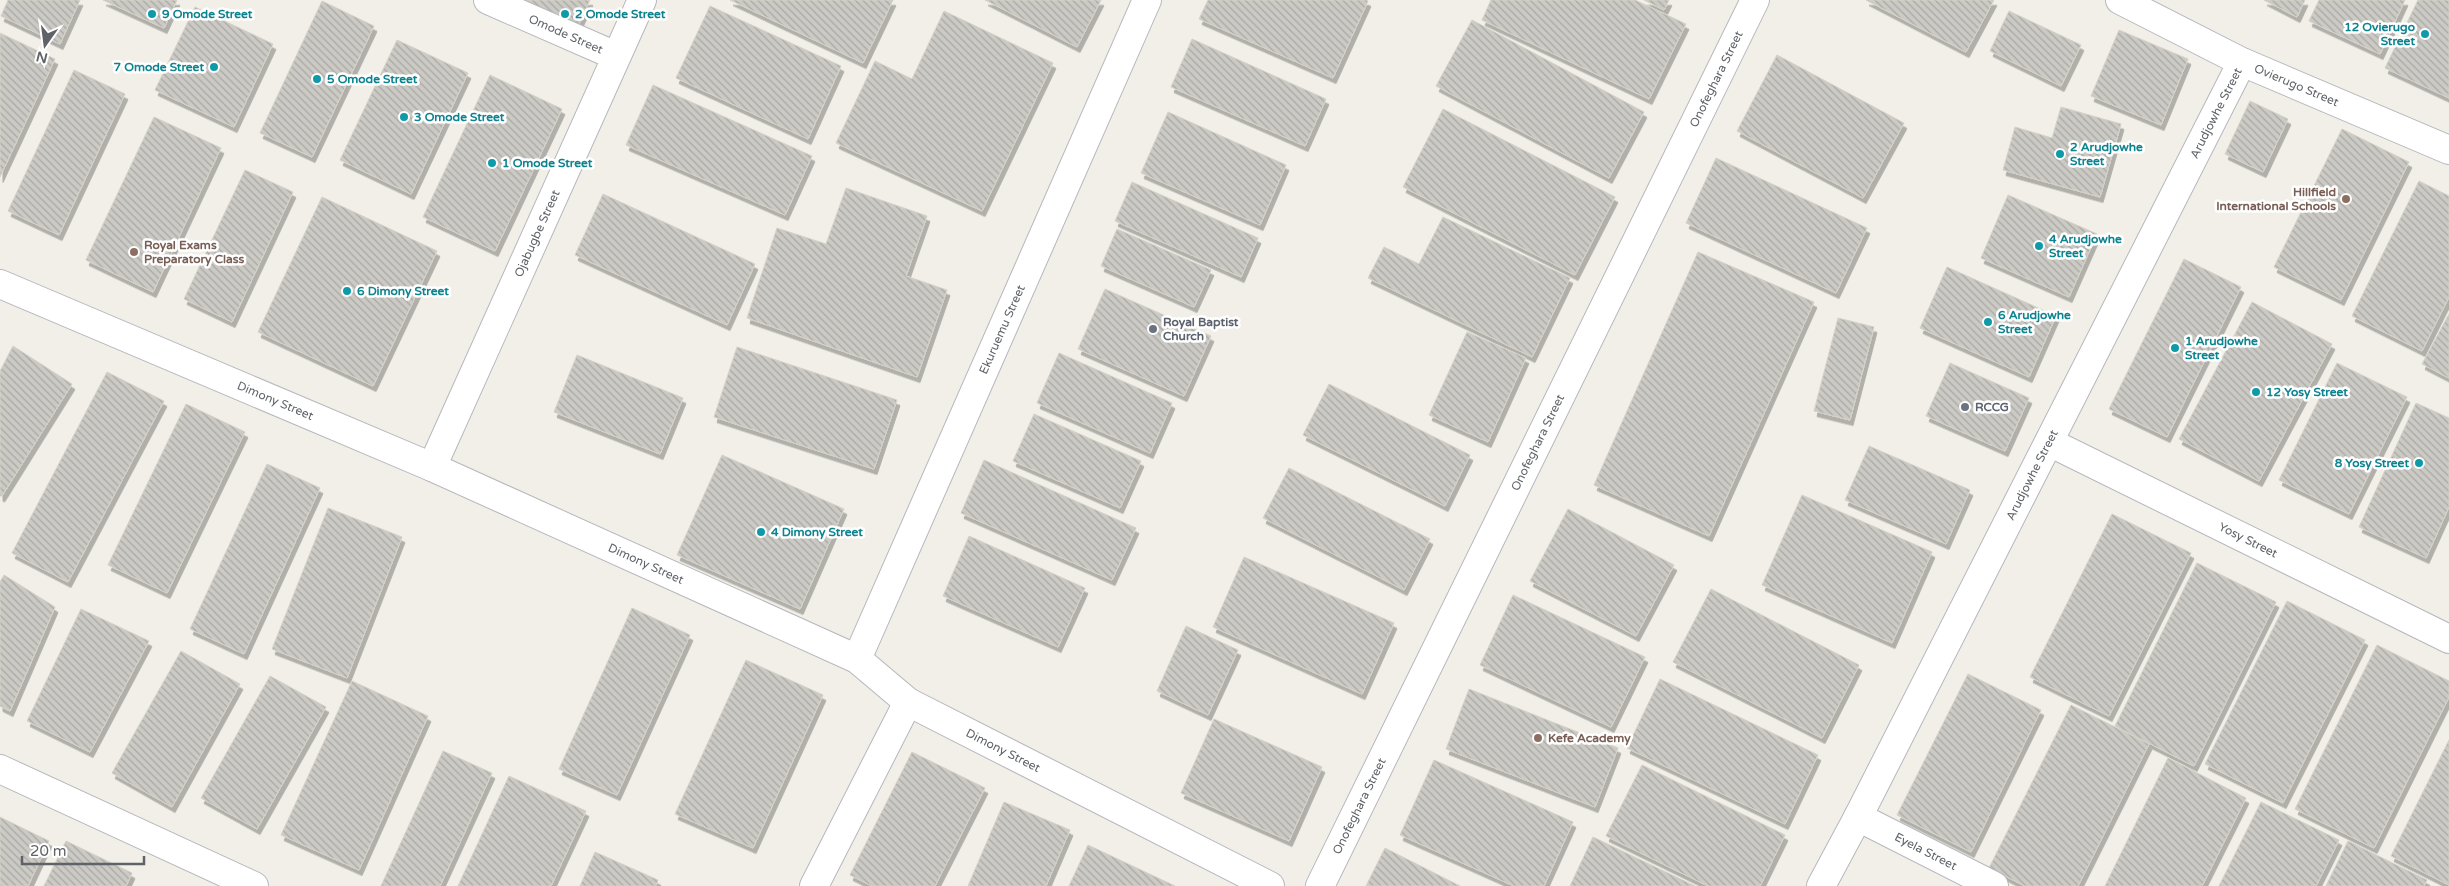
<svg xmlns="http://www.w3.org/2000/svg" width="2449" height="886" font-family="'Varela Round',sans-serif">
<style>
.building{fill:url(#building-back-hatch);stroke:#d6d1c6;filter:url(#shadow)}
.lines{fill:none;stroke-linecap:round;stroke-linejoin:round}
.minor-casing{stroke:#b5b8bc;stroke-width:30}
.minor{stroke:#fff;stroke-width:28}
.culture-dot{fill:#0f9aa8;stroke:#fff;stroke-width:2}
.education-dot{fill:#8d6e63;stroke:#fff;stroke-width:2}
.worship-dot{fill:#6b7280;stroke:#fff;stroke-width:2}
.labels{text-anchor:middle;stroke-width:5;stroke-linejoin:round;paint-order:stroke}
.culture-label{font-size:12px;font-weight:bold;fill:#0d838f;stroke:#fff;text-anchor:start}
.street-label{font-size:12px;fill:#5f6368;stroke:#fff}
.education-label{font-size:12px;font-weight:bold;fill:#785e54;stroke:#fff;text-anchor:start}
.worship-label{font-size:12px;font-weight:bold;fill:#5b616d;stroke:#fff;text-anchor:start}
</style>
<defs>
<pattern id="building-back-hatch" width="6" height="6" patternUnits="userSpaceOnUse" patternTransform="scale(1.25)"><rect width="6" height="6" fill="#cccac5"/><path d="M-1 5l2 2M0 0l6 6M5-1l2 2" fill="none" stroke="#a9a8a4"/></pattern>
<filter id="shadow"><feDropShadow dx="3" dy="5.5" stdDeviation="0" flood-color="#0004"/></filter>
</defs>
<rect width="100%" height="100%" fill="#f1efe8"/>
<g class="building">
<path d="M8,0h72l-20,44 -59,-28z"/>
<path d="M103,0h74l-13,28z"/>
<path d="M518,0h72l-13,28z"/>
<path d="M730,0h163l-30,63z"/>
<path d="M985,0h116l-24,47z"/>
<path d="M1208,0h158l2,1 -35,77 -134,-59z"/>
<path d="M1491,0h144l51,24 -37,75 -167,-79z"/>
<path d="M1644,0h25l-5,10z"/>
<path d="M1866,0h128l-28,52z"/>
<path d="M2264,0h41l-8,17z"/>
<path d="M2319,0h86l-25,54 -71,-33z"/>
<path d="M2418,0h31v98l-64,-30z"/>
<path d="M322,1l52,25 -62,131 -52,-24z"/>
<path d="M710,6l131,60 -33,73 -132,-61z"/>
<path d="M195,7l78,37 -39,83 -79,-37z"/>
<path d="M944,11l109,52 -71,148 -146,-68 39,-82 37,18z"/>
<path d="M2009,11l72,34 -20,41 -71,-35z"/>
<path d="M1472,20l172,92 -35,66 -173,-92z"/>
<path d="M2119,30l69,29 -27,66 -70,-29z"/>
<path d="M0,33l55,26 -55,118z"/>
<path d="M1192,39l134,60 -21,47 -134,-59z"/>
<path d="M397,40l71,33 -57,121 -71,-34z"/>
<path d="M1777,55l127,68 -41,75 -126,-67z"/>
<path d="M74,70l51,24 -66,141 -51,-24z"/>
<path d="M490,75l72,34 -67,142 -72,-34z"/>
<path d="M653,85l159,71 -27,59 -159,-70z"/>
<path d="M2250,101l38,18 -25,53 -38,-18z"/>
<path d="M2061,107l60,17 -21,73 -97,-27 12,-43 37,11z"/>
<path d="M1443,109l172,88 -40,78 -172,-88z"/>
<path d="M1168,112l118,53 -26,60 -119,-52z"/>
<path d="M154,117l67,31 -68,144 -67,-32z"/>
<path d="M2342,129l67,33 -68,138 -67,-33z"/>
<path d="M1716,158l151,70 -31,65 -150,-70z"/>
<path d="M245,170l48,22 -61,130 -48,-23z"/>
<path d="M2419,181l30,15v101l-27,54 -70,-35z"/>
<path d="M1132,182l126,56 -17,39 -126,-56z"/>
<path d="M846,188l81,28 -21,60 41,14 -30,87 -170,-59 30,-90 49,16z"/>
<path d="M603,194l152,70 -28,61 -152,-70z"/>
<path d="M2008,195l89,39 -28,63 -88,-39z"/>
<path d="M322,197l115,54 -64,135 -115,-54z"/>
<path d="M1443,217l127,61 -38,79 -164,-79 16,-31 35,17z"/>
<path d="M1117,229l94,41 -17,37 -93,-41z"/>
<path d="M1698,252l116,50 -105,234 -115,-51z"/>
<path d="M2184,259l57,28 -74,150 -58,-28z"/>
<path d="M1947,267l109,49 -27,61 -109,-49z"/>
<path d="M1105,289l106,47 -27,60 -106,-47z"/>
<path d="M2252,302l80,42 -73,137 -80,-42z"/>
<path d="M2449,314v64l-27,-14z"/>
<path d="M1838,318l36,9 -24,93 -36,-9z"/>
<path d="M1467,332l59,26 -38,84 -59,-27z"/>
<path d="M13,346l59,38 -70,112h-2v-125z"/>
<path d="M737,347l160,53 -23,69 -160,-52z"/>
<path d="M1059,353l113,50 -22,50 -113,-50z"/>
<path d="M577,355l106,43 -23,56 -106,-42z"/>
<path d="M1950,363l79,35 -24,53 -79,-35z"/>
<path d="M2337,363l70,34 -58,117 -70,-34z"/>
<path d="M107,372l57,29 -96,181 -56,-29z"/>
<path d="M1329,384l141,71 -25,51 -142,-71z"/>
<path d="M2416,403l33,15v89l-23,51 -67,-31z"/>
<path d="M186,404l59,28 -78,161 -59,-28z"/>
<path d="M1034,414l107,47 -21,47 -107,-47z"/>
<path d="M1869,446l101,44 -24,54 -101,-44z"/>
<path d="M722,455l122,54 -44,100 -123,-54z"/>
<path d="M984,460l152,68 -24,52 -151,-67z"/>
<path d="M267,464l53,24 -76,166 -54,-25z"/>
<path d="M1289,468l141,71 -26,51 -141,-72z"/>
<path d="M1802,495l130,57 -40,91 -130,-58z"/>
<path d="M328,508l74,29 -55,141 -75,-29z"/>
<path d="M1568,509l106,56 -38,71 -106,-55z"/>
<path d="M2112,514l79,39 -82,163 -79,-39z"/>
<path d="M969,536l116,52 -27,59 -115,-51z"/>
<path d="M1244,557l150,66 -32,71 -149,-67z"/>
<path d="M2197,563l79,39 -82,164 -79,-40z"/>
<path d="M4,575l51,32 -45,104 -10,-5v-124z"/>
<path d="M1711,589l148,76 -37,73 -149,-76z"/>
<path d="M1513,595l132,62 -34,70 -131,-62z"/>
<path d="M2287,601l78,39 -82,163 -78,-39z"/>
<path d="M632,608l58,27 -73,160 -58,-26z"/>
<path d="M81,609l68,32 -59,111 -63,-31z"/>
<path d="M1186,626l52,24 -30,65 -51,-24z"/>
<path d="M2377,645l72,36v16l-75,151 -79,-39z"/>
<path d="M181,651l59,33 -68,123 -60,-34z"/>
<path d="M746,660l77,35 -70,153 -78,-34z"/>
<path d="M1968,674l73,36 -70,142 -74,-37z"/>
<path d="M270,676l56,31 -69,122 -56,-31z"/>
<path d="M1660,679l158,76 -33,69 -158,-76z"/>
<path d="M352,681l76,35 -69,154 -78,-35z"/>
<path d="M1469,689l149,59 -23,59 -149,-58z"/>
<path d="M2071,705l78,39 -71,142h-53l-36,-18z"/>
<path d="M1214,719l108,48 -33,74 -108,-48z"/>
<path d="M2449,740v145l-58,-29z"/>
<path d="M443,751l49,22 -52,113h-59z"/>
<path d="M912,752l73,36 -50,98h-63l-22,-11z"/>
<path d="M2168,758l78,40 -44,88h-97z"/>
<path d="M1434,760l139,62 -29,64h-30l-114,-51z"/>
<path d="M1642,765l143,70 -25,51h-52l-102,-50z"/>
<path d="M509,776l77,35 -35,75h-93z"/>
<path d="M1004,802l66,28 -24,56h-78z"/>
<path d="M2261,802l78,38 -23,46h-97z"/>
<path d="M0,817l49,24 -21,45h-28z"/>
<path d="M1593,837l102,49h-125z"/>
<path d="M66,841l66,32 -6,13h-82z"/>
<path d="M2348,841l79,39 -3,6h-98z"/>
<path d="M1088,845l87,41h-106z"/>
<path d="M1385,848l75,38h-94z"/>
<path d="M595,852l63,28 -2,6h-76z"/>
</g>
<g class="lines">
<g class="minor-casing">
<g id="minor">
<path id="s1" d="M488,0l128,56"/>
<path id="s2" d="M2120,0l122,62 207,88"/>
<path id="s3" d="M0,284l432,183 425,192 51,43 362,184"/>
<path id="s4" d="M2049,442l400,197"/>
<path id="s5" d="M432,467l210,-467"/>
<path id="s6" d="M857,659l290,-659"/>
<path d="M0,769l254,117"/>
<path id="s7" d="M1858,817l136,69"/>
<path d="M814,886l94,-184"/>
<path id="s8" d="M1320,886l435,-886"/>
<path id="s9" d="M1821,886l37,-69 384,-755"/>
</g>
</g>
<use href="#minor" class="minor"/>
</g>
<g class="culture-dot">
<circle cx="152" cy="14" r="5"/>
<circle cx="565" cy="14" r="5"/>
<circle cx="2425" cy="34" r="5"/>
<circle cx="214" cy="67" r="5"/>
<circle cx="317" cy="79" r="5"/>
<circle cx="404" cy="117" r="5"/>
<circle cx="2060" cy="154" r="5"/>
<circle cx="492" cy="163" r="5"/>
<circle cx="2039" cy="246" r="5"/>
<circle cx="347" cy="291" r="5"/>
<circle cx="1988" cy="322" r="5"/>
<circle cx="2175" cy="348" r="5"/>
<circle cx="2256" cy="392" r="5"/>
<circle cx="2419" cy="463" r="5"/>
<circle cx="761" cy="532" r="5"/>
</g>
<g class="education-dot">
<circle cx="2346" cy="199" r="5"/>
<circle cx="134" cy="252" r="5"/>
<circle cx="1538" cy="738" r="5"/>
</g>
<g class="worship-dot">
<circle cx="1153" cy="329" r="5"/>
<circle cx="1965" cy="407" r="5"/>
</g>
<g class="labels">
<g class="culture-label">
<text x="162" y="18">9 Omode Street</text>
<text x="575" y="18">2 Omode Street</text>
<text x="2415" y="31" text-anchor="end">12 Ovierugo<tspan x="2415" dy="14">Street</tspan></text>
<text x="204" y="71" text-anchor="end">7 Omode Street</text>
<text x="327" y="83">5 Omode Street</text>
<text x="414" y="121">3 Omode Street</text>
<text x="2070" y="151">2 Arudjowhe<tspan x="2070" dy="14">Street</tspan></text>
<text x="502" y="167">1 Omode Street</text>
<text x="2049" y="243">4 Arudjowhe<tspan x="2049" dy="14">Street</tspan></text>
<text x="357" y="295">6 Dimony Street</text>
<text x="1998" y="319">6 Arudjowhe<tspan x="1998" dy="14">Street</tspan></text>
<text x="2185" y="345">1 Arudjowhe<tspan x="2185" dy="14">Street</tspan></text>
<text x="2266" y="396">12 Yosy Street</text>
<text x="2409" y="467" text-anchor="end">8 Yosy Street</text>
<text x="771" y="536">4 Dimony Street</text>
</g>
<g class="street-label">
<text dy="4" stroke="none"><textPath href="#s1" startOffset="85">Omode Street</textPath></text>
<text dy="4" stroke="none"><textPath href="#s8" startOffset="899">Onofeghara Street</textPath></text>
<text dy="4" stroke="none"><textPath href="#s2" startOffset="196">Ovierugo Street</textPath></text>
<text dy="4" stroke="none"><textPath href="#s9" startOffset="868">Arudjowhe Street</textPath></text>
<text dy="4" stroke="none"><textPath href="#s5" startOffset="256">Ojabugbe Street</textPath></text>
<text dy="4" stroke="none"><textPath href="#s6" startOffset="360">Ekuruemu Street</textPath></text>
<text dy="4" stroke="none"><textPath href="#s3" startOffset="299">Dimony Street</textPath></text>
<text dy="4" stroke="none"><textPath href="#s8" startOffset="494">Onofeghara Street</textPath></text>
<text dy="4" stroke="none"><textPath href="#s9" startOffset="462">Arudjowhe Street</textPath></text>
<text dy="4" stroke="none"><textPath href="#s4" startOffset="222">Yosy Street</textPath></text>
<text dy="4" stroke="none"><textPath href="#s3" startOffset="704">Dimony Street</textPath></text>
<text dy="4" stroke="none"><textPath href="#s3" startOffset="1109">Dimony Street</textPath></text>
<text dy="4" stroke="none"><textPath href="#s8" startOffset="89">Onofeghara Street</textPath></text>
<text dy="4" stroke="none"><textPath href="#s7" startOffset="76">Eyela Street</textPath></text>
</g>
<g class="education-label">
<text x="2336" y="196" text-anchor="end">Hillfield<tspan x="2336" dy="14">International Schools</tspan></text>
<text x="144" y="249">Royal Exams<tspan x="144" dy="14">Preparatory Class</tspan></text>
<text x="1548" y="742">Kefe Academy</text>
</g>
<g class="worship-label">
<text x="1163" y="326">Royal Baptist<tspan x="1163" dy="14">Church</tspan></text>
<text x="1975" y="411">RCCG</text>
</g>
</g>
<g transform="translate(45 45) rotate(194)" stroke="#ffffff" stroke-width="4" paint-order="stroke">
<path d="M0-4L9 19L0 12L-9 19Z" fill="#5f6368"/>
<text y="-8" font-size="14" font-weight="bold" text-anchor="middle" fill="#5f6368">N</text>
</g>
<path d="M22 856v8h122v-8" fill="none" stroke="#5f6368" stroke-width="2.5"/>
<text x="30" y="856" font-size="15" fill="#5f6368" stroke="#ffffff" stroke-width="4" paint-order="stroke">20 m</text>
</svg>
